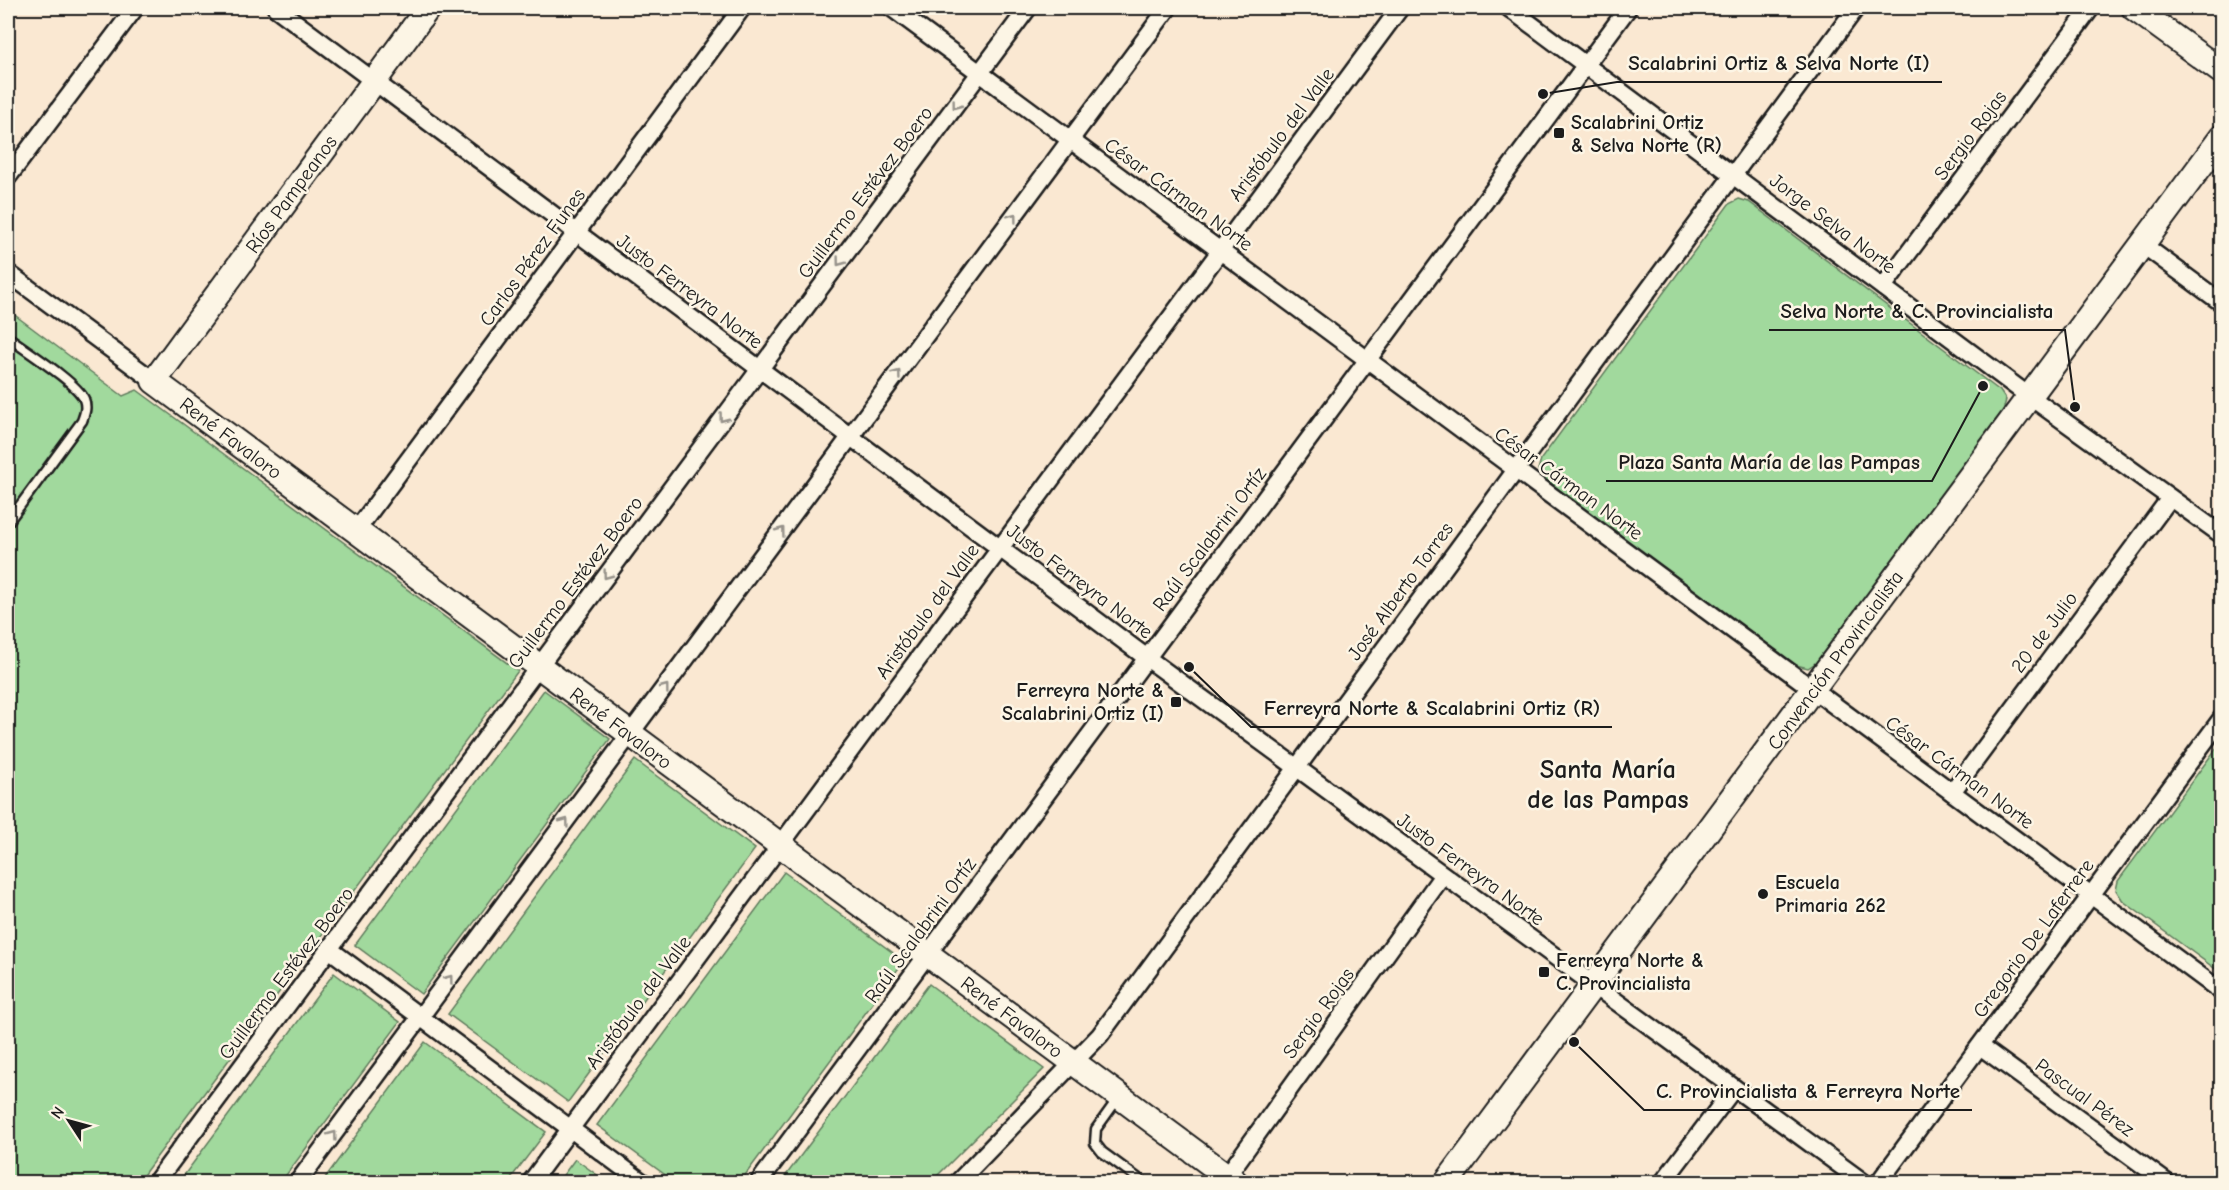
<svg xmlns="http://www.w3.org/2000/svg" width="2229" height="1190" font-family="'Comic Neue',sans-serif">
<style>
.green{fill:#a1d99d;stroke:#5e7a5c;stroke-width:1.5}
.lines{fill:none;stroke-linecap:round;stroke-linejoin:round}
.lane-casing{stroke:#1c1c1c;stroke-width:13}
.street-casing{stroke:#1c1c1c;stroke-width:21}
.secondary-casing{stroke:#1c1c1c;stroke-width:28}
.lane{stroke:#fcf5e5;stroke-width:8}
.street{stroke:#fcf5e5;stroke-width:16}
.secondary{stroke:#fcf5e5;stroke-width:24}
.oneway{stroke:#97938b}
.poi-dot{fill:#1c1c1c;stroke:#fcf5e5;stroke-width:2}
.labels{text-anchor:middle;stroke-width:5;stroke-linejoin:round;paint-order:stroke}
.poi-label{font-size:20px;font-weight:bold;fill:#1c1c1c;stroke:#fcf5e5;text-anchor:start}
.street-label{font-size:20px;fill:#1c1c1c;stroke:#fcf5e5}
.district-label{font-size:26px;font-weight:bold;fill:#1c1c1c;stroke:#fcf5e5}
.leader{fill:none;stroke:#1c1c1c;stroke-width:2}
.callout-dot{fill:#1c1c1c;stroke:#fcf5e5;stroke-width:2}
.callout-label{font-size:21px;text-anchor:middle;font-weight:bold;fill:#1c1c1c;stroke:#fcf5e5;stroke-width:5;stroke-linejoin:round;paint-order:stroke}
</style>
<rect width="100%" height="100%" fill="#fae8d2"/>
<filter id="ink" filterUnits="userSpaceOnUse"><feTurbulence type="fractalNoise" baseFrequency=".0167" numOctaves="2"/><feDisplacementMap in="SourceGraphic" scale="12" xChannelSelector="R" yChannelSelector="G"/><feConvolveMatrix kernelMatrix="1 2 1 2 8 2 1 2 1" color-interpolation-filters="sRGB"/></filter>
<g filter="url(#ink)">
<g class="green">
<path d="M1739,199l10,3 251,189 6,9 -3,11 -186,251 -9,6 -12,-3 -252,-185 -6,-10 3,-11 188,-255z"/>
<path d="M8,310l115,86 14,-6 381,281 -380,511h-130z"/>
<path d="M544,690l66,49 -189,255 -66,-49z"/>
<path d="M2221,742v231l-98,-72 -7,-11 2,-9z"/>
<path d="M635,760l120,89 -187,253 -120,-88z"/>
<path d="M784,872l120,89 -164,221h-65l-78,-57z"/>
<path d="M334,973l66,49 -119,160h-102z"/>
<path d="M929,984l115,85 -113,113h-150z"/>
<path d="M425,1042l121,90 -38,50h-186z"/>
<path d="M575,1159l32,23h-49z"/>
</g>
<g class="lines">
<g class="lane-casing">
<g id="lane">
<path d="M8,337c17,13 68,45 76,62 3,8 1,14 -2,22l-74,101"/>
<path d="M1119,1097l-23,32 -1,14 7,9 41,30"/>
</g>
</g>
<g class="street-casing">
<g id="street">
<path d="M276,8l871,650 716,524"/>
<path d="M892,8l1330,984"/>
<path d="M1509,8l513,383 200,144"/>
<path d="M8,177l127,-169"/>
<path d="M2142,244l80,59"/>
<path d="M8,273l146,108"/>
<path d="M1883,287l208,-279"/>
<path d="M356,531l386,-523"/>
<path d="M1952,792l218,-294"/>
<path d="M329,949l313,233"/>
<path d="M1980,1046l186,136"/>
<path d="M1227,1176l216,-301"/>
<path d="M156,1182l872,-1174"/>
<path d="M298,1182l870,-1174"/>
<path d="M531,1182l869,-1174"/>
<path d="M759,1182l869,-1174"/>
<path d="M958,1182l142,-147 756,-1027"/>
<path d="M1663,1182l71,-94"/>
<path d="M1879,1182l343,-464"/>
</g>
</g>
<g class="secondary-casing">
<g id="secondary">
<path d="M428,8l-274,373 1081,801"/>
<path d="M2134,8l88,64"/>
<path d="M1447,1182l775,-1045"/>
</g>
</g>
<use href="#lane" class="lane"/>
<use href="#street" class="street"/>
<use href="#secondary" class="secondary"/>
</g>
<defs><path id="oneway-chevron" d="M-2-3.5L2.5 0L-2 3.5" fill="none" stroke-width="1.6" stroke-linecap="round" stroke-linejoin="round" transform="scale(1.5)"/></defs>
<g class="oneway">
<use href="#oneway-chevron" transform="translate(956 105) rotate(127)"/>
<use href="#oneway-chevron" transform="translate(1013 217) rotate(-53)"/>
<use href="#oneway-chevron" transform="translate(840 262) rotate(127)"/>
<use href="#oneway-chevron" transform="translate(897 374) rotate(-53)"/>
<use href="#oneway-chevron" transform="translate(723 418) rotate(127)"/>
<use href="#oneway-chevron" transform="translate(781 531) rotate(-53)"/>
<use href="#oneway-chevron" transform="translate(607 575) rotate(127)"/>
<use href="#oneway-chevron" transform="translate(665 688) rotate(-53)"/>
<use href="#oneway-chevron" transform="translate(565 822) rotate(-53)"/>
<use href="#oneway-chevron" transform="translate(449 979) rotate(-53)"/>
<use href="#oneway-chevron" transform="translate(333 1135) rotate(-53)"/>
</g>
</g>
<g class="poi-dot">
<rect x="1553" y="127" width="12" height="12" rx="3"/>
<rect x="1170" y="696" width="12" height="12" rx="3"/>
<circle cx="1763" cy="894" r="6"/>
<rect x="1538" y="966" width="12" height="12" rx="3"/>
</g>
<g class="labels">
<g class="poi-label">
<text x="1571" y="129">Scalabrini Ortiz<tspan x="1571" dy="23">&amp; Selva Norte (R)</tspan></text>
<text x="1164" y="697" text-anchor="end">Ferreyra Norte &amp;<tspan x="1164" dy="23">Scalabrini Ortiz (I)</tspan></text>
<text x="1775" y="889">Escuela<tspan x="1775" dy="23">Primaria 262</tspan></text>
<text x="1556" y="967">Ferreyra Norte &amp;<tspan x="1556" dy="23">C. Provincialista</tspan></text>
</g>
<g class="street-label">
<text transform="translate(1281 134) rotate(-53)" y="7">Aristóbulo del Valle</text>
<text transform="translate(1970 135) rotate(-53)" y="7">Sergio Rojas</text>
<text transform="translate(865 192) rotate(-53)" y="7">Guillermo Estévez Boero</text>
<text transform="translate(291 194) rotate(-54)" y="7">Ríos Pampeanos</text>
<text transform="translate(1179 194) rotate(36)" y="7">César Cárman Norte</text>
<text transform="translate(1833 223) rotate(37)" y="7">Jorge Selva Norte</text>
<text transform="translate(532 257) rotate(-54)" y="7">Carlos Pérez Funes</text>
<text transform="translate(690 291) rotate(37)" y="7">Justo Ferreyra Norte</text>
<text transform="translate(231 438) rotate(37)" y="7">René Favaloro</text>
<text transform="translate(1569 483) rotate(36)" y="7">César Cárman Norte</text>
<text transform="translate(1209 539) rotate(-53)" y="7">Raúl Scalabrini Ortíz</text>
<text transform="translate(1080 581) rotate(37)" y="7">Justo Ferreyra Norte</text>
<text transform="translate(575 582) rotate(-53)" y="7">Guillermo Estévez Boero</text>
<text transform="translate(1400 591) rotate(-54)" y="7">José Alberto Torres</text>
<text transform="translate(927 611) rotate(-54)" y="7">Aristóbulo del Valle</text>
<text transform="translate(2044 632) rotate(-53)" y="7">20 de Julio</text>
<text transform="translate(1835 660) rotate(-54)" y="7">Convención Provincialista</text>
<text transform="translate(621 728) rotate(37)" y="7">René Favaloro</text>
<text transform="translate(1960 772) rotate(36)" y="7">César Cárman Norte</text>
<text transform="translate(1471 869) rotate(36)" y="7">Justo Ferreyra Norte</text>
<text transform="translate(920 930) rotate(-54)" y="7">Raúl Scalabrini Ortíz</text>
<text transform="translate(2033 938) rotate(-54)" y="7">Gregorio De Laferrere</text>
<text transform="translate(286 973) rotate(-53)" y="7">Guillermo Estévez Boero</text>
<text transform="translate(638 1002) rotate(-53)" y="7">Aristóbulo del Valle</text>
<text transform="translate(1318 1013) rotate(-54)" y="7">Sergio Rojas</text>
<text transform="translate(1012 1017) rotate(37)" y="7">René Favaloro</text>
<text transform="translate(2085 1097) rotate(36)" y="7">Pascual Pérez</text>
</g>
<g class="district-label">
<text x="1608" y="778">Santa María<tspan x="1608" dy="30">de las Pampas</tspan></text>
</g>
</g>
<path class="leader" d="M1543 94L1617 82H1942M2075 407L2065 330H1769M1983 386L1932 481H1606M1189 667L1251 727H1612M1574 1042L1644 1110H1972"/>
<g class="callout-dot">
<circle cx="1543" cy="94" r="6"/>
<circle cx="2075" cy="407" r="6"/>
<circle cx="1983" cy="386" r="6"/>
<circle cx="1189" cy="667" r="6"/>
<circle cx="1574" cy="1042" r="6"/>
</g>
<g class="callout-label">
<text x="1779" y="70">Scalabrini Ortiz &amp; Selva Norte (I)</text>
<text x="1917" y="318">Selva Norte &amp; C. Provincialista</text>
<text x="1769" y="469">Plaza Santa María de las Pampas</text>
<text x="1432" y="715">Ferreyra Norte &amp; Scalabrini Ortiz (R)</text>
<text x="1808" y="1098">C. Provincialista &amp; Ferreyra Norte</text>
</g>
<rect width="2229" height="1190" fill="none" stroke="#fcf5e5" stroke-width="30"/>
<rect x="15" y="15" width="2199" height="1160" fill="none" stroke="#1c1c1c" stroke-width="2" filter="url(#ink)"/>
<g transform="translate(69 1121) rotate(306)" stroke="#fcf5e5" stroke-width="4.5" paint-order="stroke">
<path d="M0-4.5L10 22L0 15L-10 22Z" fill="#1c1c1c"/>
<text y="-9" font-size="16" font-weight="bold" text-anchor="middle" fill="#1c1c1c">N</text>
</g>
</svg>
